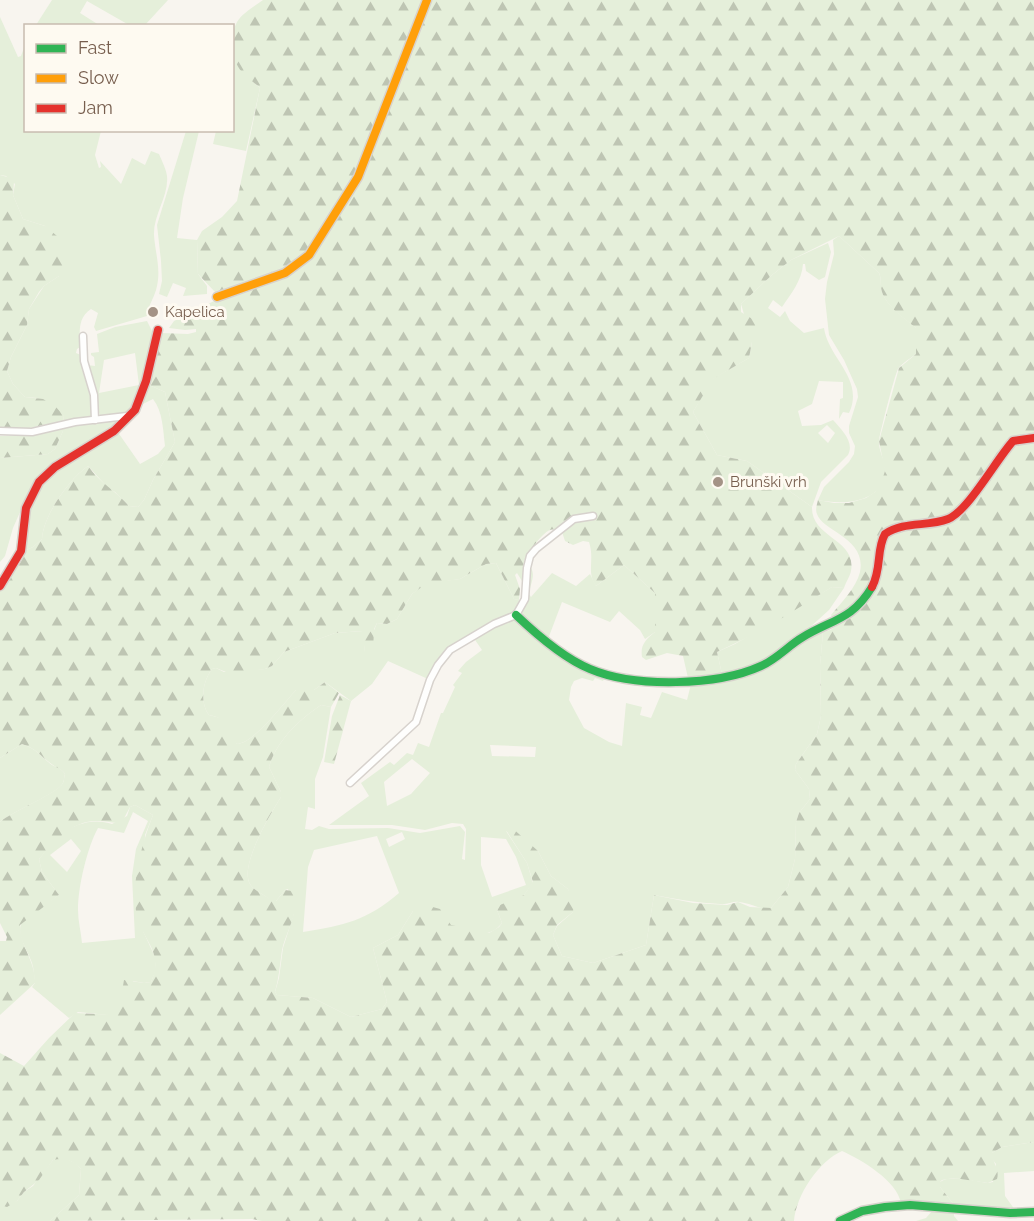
<svg xmlns="http://www.w3.org/2000/svg" width="1034" height="1221" font-family="Raleway,sans-serif">
<style>
.green{fill:#e5efda;fill-rule:evenodd}
.forest{fill:url(#forest-firs)}
.lines{fill:none;stroke-linecap:round;stroke-linejoin:round}
.street-casing{stroke:#d7d2cd;stroke-width:9}
.fast-casing{stroke:#d8d2cc;stroke-width:11}
.slow-casing{stroke:#d8d2cc;stroke-width:11}
.jam-casing{stroke:#d8d2cc;stroke-width:11}
.street{stroke:#fefefd;stroke-width:6}
.fast{stroke:#30b455;stroke-width:8}
.slow{stroke:#ff9f0a;stroke-width:8}
.jam{stroke:#e5322d;stroke-width:8}
.poi-dot{fill:#a49386;stroke:#fefaf1;stroke-width:2}
.labels{text-anchor:middle;stroke-width:6;stroke-linejoin:round;paint-order:stroke}
.poi-label{font-size:15px;fill:#775e4e;stroke:#fefaf1;text-anchor:start}
</style>
<defs>
<pattern id="forest-firs" width="22" height="20" patternUnits="userSpaceOnUse" patternTransform="scale(1.5)"><rect width="22" height="20" fill="#e5efda"/><path d="M5 1l3.5 6h-7zM16 11l3.5 6h-7z" fill="#bec5b3"/></pattern>
</defs>
<rect width="100%" height="100%" fill="#f8f5ef"/>
<g class="green">
<path d="M52,0h116l-23,25h-16l-42,-24 -7,12 19,12h-63z"/>
<path d="M0,17l18,40 3,-1 4,-11 1,85 75,1 -6,24 4,13 2,-1 -1,-6 21,23 11,-26 13,7 6,-14 8,3c3,7 7,15 8,22 2,20 -14,39 -13,59 1,17 7,33 3,51 -2,11 -9,19 -10,30l-51,15 -2,-4 4,-14 -7,-4c-14,9 -11,24 -11,38l-3,2 -1,4 5,2 8,24 4,37 -1,2 -29,3 1,-5 -27,-18 -12,-1 -12,-13 -6,-13 4,-14 16,-32 2,-16 15,-23 15,-10 -14,-50 -22,-7 -10,-24 2,-11 -9,-8 -6,-1z"/>
<path d="M233,49l20,33 7,6 -14,63 -33,-7 3,-13 16,-1z"/>
<path d="M186,131h13l-16,67 -6,40 20,2 1,34 9,12v8l-24,2 3,-8 -13,-5 -6,14 -8,-3 3,-13 -1,-20 -4,-36z"/>
<path d="M839,236l40,37c3,7 1,12 3,19 5,15 23,26 34,36v26c-5,4 -14,9 -18,15 -4,8 -17,60 -19,71 -1,11 7,21 6,31 -2,33 -43,34 -67,29l6,-13 25,-25 5,-8 1,-8 -6,-13v-7l9,-29 -1,-8 -13,-29 -15,-25 -4,-36 2,-17 7,-28 -1,-14z"/>
<path d="M828,243l3,9 -6,25 -6,3 -13,-9 -1,-7h-2c-1,16 -12,30 -21,43l-9,-7 -5,8 12,9 5,-6 5,10 14,12 20,-5c4,30 41,51 25,85l-6,-1 -4,7 1,-20 3,-1v-16l-24,-1 -7,23 -14,7 4,15 19,-1 12,-5c8,9 22,22 15,35l-27,27 -9,25 -65,-46 -30,-6 -24,-43 19,-33 37,-21 3,-16 -11,-38 31,-29 19,-15zM827,425l8,8 -7,10 -10,-10z"/>
<path d="M147,321l7,14 -9,41 -14,34 -14,6h-17l-13,-51 8,1 -1,-9 -3,-2v-2l8,-1 -2,-18 18,-7zM135,353l4,32 -40,8 5,-33z"/>
<path d="M149,385l16,7 10,50 -22,38 -9,20 -6,7 -9,-1 -14,-14 -6,-3 -21,-23c-19,13 -45,50 -46,73l-9,8 -9,4 8,-54 19,-25 66,-41 23,33 18,-10 7,-8c-2,-16 -2,-34 -12,-47l-12,6z"/>
<path d="M115,421l3,4 -41,25 -49,44 -15,34 -8,28 -5,6v-104l48,-4 7,-5 8,-18v-4z"/>
<path d="M524,562c15,9 7,18 5,32l2,3 21,-24 24,13 14,-12 6,12 28,-21 31,28v39l-10,7 -5,-9 -21,-19 -9,11 -48,-20 -14,37 -17,-13 -4,-7 -3,1c-4,-13 1,-25 -2,-39l2,-4z"/>
<path d="M496,563l18,36 5,1 -1,6c-5,8 -14,11 -23,16 -31,15 -52,23 -67,57l-40,-18 -16,23 -21,17 -26,-19 -11,8h-18c-12,13 -42,53 -59,54 -12,-15 -4,-24 -28,-29 -9,-12 -7,-33 3,-46l4,-1 8,4 41,-3 7,-3 12,-14 51,-19 28,-2 2,21 12,-29 10,1 10,-5 15,-25 14,-11 34,-4 26,-15z"/>
<path d="M832,587l12,1 -15,22 -21,19 -55,40 -31,5 -5,-22 18,-8z"/>
<path d="M514,617l91,60 -2,4 -8,-3 -2,3 -11,-3 -8,3 -3,6 -2,13 15,28 25,14 13,4 4,-43 16,4 -2,8 11,3 11,-26 25,8 4,-16 45,-8 70,-39 17,-5 -3,33 1,51 -4,18 -21,30 -1,6 14,19 1,10 -11,14 -3,9 -1,37 -7,28 -17,21c-12,2 -20,-5 -32,-6 -6,-1 -12,3 -19,2 -22,-1 -44,-5 -66,-9l-8,50 -53,18 -31,-7 -9,-21 4,-9 16,-14 -5,-23 -17,-13 -13,-25 -32,-20 21,32 6,20 -9,12 -27,15 5,13c-3,4 -9,9 -15,10 -24,1 -51,-14 -74,-22l-15,24 -25,13 14,54 -5,7 -31,8 -38,-19 -36,-3 -2,-3 4,-14 4,-30 11,-35 -6,-24 -3,1 -9,11h-5c-5,-6 -17,-10 -21,-17 -11,-18 21,-71 31,-87v-5l-12,-25c8,-27 30,-47 52,-62l10,2 -8,50 -8,22v30l-7,-2 -3,22 7,1 7,-4 10,3 59,-1 32,5 40,-7 5,6 -3,27 3,1 1,-31 -3,-5 -11,-1 -27,7 -33,-5h-63l40,-29 -8,-13 29,-21 4,3 13,-12 6,2 5,-12 11,4 12,-34h2l12,-26 -2,-2 9,-12 -4,-2 8,-9 16,-12 -9,-13zM490,745l46,2 -1,10 -43,-1zM412,759l18,14 -19,21 -24,12 -3,-24zM402,832l3,7 -16,8 -3,-8zM377,836l22,57c-33,28 -54,32 -96,39l5,-65 6,-17zM481,837l25,2 10,18 10,28 -34,12 -11,-32z"/>
<path d="M22,744c14,4 19,13 30,21 6,3 9,3 13,9 -1,3 -1,7 -2,9 -6,11 -50,28 -63,39v-64z"/>
<path d="M135,805l18,10 -8,20 -2,96 13,28 -1,13 -4,10 -7,1 -11,-2 -15,35 -40,-4 -9,6 -37,-31 3,-4c-1,-7 -1,-14 -3,-20 -4,-13 -18,-30 -9,-43l36,-25 -17,-23 -3,-13c7,-8 14,-19 23,-25 13,-11 34,-16 50,-10l15,-8 3,-9zM133,812l15,9 -12,28 -4,27 3,62 -53,5c-1,-11 -4,-22 -4,-33 0,-23 9,-62 20,-82l26,5zM71,839l10,12 -14,21 -17,-17z"/>
<path d="M1034,1142v29l-30,2 1,23 10,14 -60,-4 -15,-19v-5c11,-8 34,-1 48,1l5,-1 3,-18 -4,-5v-6l10,-6z"/>
<path d="M63,1157l12,6 6,6 -2,26 -29,26h-50v-16l17,-4 7,-9 9,-6 20,-26z"/>
<path d="M934,1209l20,2v5l4,5h-42l10,-3z"/>
</g>
<g class="forest">
<path d="M263,0h771v434l-7,-1 -19,6 -45,66c-8,7 -15,12 -25,15 -18,4 -39,-1 -55,10 -6,41 -10,70 -50,89l-2,-4c10,-12 25,-27 29,-43 7,-34 -38,-41 -43,-58 -2,-4 0,-10 1,-14l16,3h15l17,-5 9,-6 6,-9 4,-12 -6,-30 20,-73 17,-14v-26c-12,-10 -29,-21 -34,-36 -2,-7 0,-12 -3,-19l-40,-37 -48,24 -19,15 -31,29v8l15,9 3,12 -7,9 -3,16 -36,21 -20,33 24,43 30,6 65,46c-1,31 45,32 39,64 -1,5 -5,11 -7,17l-12,-1 -69,43 -46,22 5,22 -34,4 -5,-22 -16,-3 -21,7 -4,-3c-2,-12 4,-18 13,-25v-39l-31,-28 -28,21c-10,-14 -1,-26 -7,-44l-6,-1 -10,4 -8,-4 -3,-9c-4,-2 -9,-4 -14,-1 -6,3 -23,25 -24,31 -1,8 2,13 -2,19l-5,-8 -2,2 5,14 -1,11 -5,-1 -18,-36 -10,1 -26,15 -34,5 -14,10 -15,25 -10,5 -10,-1 -3,6 -1,23h-8l-3,-21 -27,2 -51,19 -12,14 -7,3 -34,5 -15,-6 -4,1c-10,13 -12,34 -3,46l16,4 12,25c17,-1 47,-41 59,-54h18l11,-8 14,11 -8,14 -10,-2c-22,15 -44,35 -52,62l12,25v5c-10,16 -42,69 -31,87 4,7 16,11 22,17h4l9,-11 7,1c10,18 -6,40 -10,59 -2,14 -3,28 -7,42l2,3 36,3 38,19 31,-8 5,-7 -14,-54 25,-13 15,-24 16,-5 11,3 11,16 38,8 10,-6 3,-4 -5,-13 3,-5 24,-10 9,-13 -6,-19 -21,-33 4,-4 28,25 13,25 17,13 7,14 -2,9 -16,13 -4,10 9,21 31,7 53,-18 8,-50 39,8 34,2 11,-3 12,5 21,1 17,-21 7,-28 1,-37 3,-9 11,-14 -1,-10 -14,-19 1,-6 21,-30 4,-18 -1,-51 3,-33 7,-2 21,-13 30,-40 5,-40 5,-5 63,-13 58,-75 22,-3v701l-32,5 -10,6c0,9 8,16 5,26l-9,4 -34,-5 -12,2 -2,2v5l15,19 -54,-3c-4,-22 -39,-43 -59,-52 -23,10 -46,44 -48,70h-532l-10,-2 -202,2 29,-26 2,-26c-9,-9 -16,-12 -28,-9l-14,20 -15,12 -7,9 -10,6 -7,-2v-152l24,13 25,-28 26,-25 43,2 6,-35 20,3 7,-1c13,-30 -7,-39 -14,-66 -7,-30 5,-73 16,-101l-18,-10 -5,2 -8,15c-9,2 -14,-1 -23,-1 -26,-2 -45,21 -60,38l3,13 17,23 -39,30c0,21 16,37 15,58l-35,32v-74h6l1,-4 -7,-14v-101c13,-11 56,-28 63,-39 1,-2 1,-6 2,-9 -4,-6 -7,-5 -12,-9 -12,-8 -17,-17 -31,-21l-22,14v-168l19,-27 5,-12 9,-4 9,-8c1,-23 27,-60 46,-73 12,17 28,25 41,40l9,1 6,-7 9,-20 22,-38 -10,-50 -16,-7 13,-52 26,1 8,-2v-3l-11,1 -16,-2 5,-7 50,-25 -2,-3 -7,-1 -17,-18 -1,-34 5,-9 20,-14 15,-16 23,-113c-5,-5 -13,-10 -18,-16 -11,-12 -13,-36 -5,-50 5,-9 18,-16 26,-22z"/>
<path d="M0,175l11,3 3,4 -1,13 10,24 22,7 18,15 7,22 -11,13 -15,10 -5,6 -10,17 -2,16 -16,32 -4,14 6,13 12,13 18,2 12,7 9,10 -1,5 -34,7h-29z"/>
<path d="M63,427v4l-8,18 -7,5 -48,4v-22l30,-1z"/>
<path d="M340,695l11,6 -17,63 -10,-2 8,-46z"/>
</g>
<g class="lines">
<g class="street-casing">
<g id="street">
<path d="M83,336l1,25 10,34 1,25"/>
<path d="M0,431l32,1 43,-10 52,-6"/>
<path d="M350,783l66,-61 14,-42 8,-15 12,-15 44,-26 22,-9 9,-16 2,-31 3,-12 6,-7 38,-30 19,-3"/>
</g>
</g>
<g class="fast-casing">
<g id="fast">
<path d="M516,615c21,20 47,43 74,54 45,19 127,17 171,-3 16,-7 28,-21 42,-29 30,-18 49,-17 69,-50"/>
<path d="M840,1221l22,-10 23,-4 25,-2 100,8 24,-1"/>
</g>
</g>
<g class="slow-casing">
<path id="slow" d="M217,297l68,-24 24,-18 49,-78 69,-177"/>
</g>
<g class="jam-casing">
<g id="jam">
<path d="M0,586l21,-35 5,-43 13,-26 16,-15 59,-36 21,-21 11,-29 12,-51"/>
<path d="M872,587c10,-19 4,-37 13,-53 19,-13 42,-7 63,-15 20,-8 48,-59 65,-78l21,-3"/>
</g>
</g>
<use href="#street" class="street"/>
<use href="#fast" class="fast"/>
<use href="#slow" class="slow"/>
<use href="#jam" class="jam"/>
</g>
<g class="poi-dot">
<circle cx="153" cy="312" r="6"/>
<circle cx="718" cy="482" r="6"/>
</g>
<g class="labels">
<g class="poi-label">
<text x="165" y="317">Kapelica</text>
<text x="730" y="487">Brunški vrh</text>
</g>
</g>
<rect x="24" y="24" width="210" height="108" fill="#fefaf1" stroke="#c8bcb0" stroke-width="1.5"/>
<rect x="36" y="44" width="30" height="9" fill="#30b455" stroke="#c8bcb0" stroke-width="1.5"/>
<text x="78" y="54" font-size="18" fill="#775e4e">Fast</text>
<rect x="36" y="74" width="30" height="9" fill="#ff9f0a" stroke="#c8bcb0" stroke-width="1.5"/>
<text x="78" y="84" font-size="18" fill="#775e4e">Slow</text>
<rect x="36" y="104" width="30" height="9" fill="#e5322d" stroke="#c8bcb0" stroke-width="1.5"/>
<text x="78" y="114" font-size="18" fill="#775e4e">Jam</text>
</svg>
